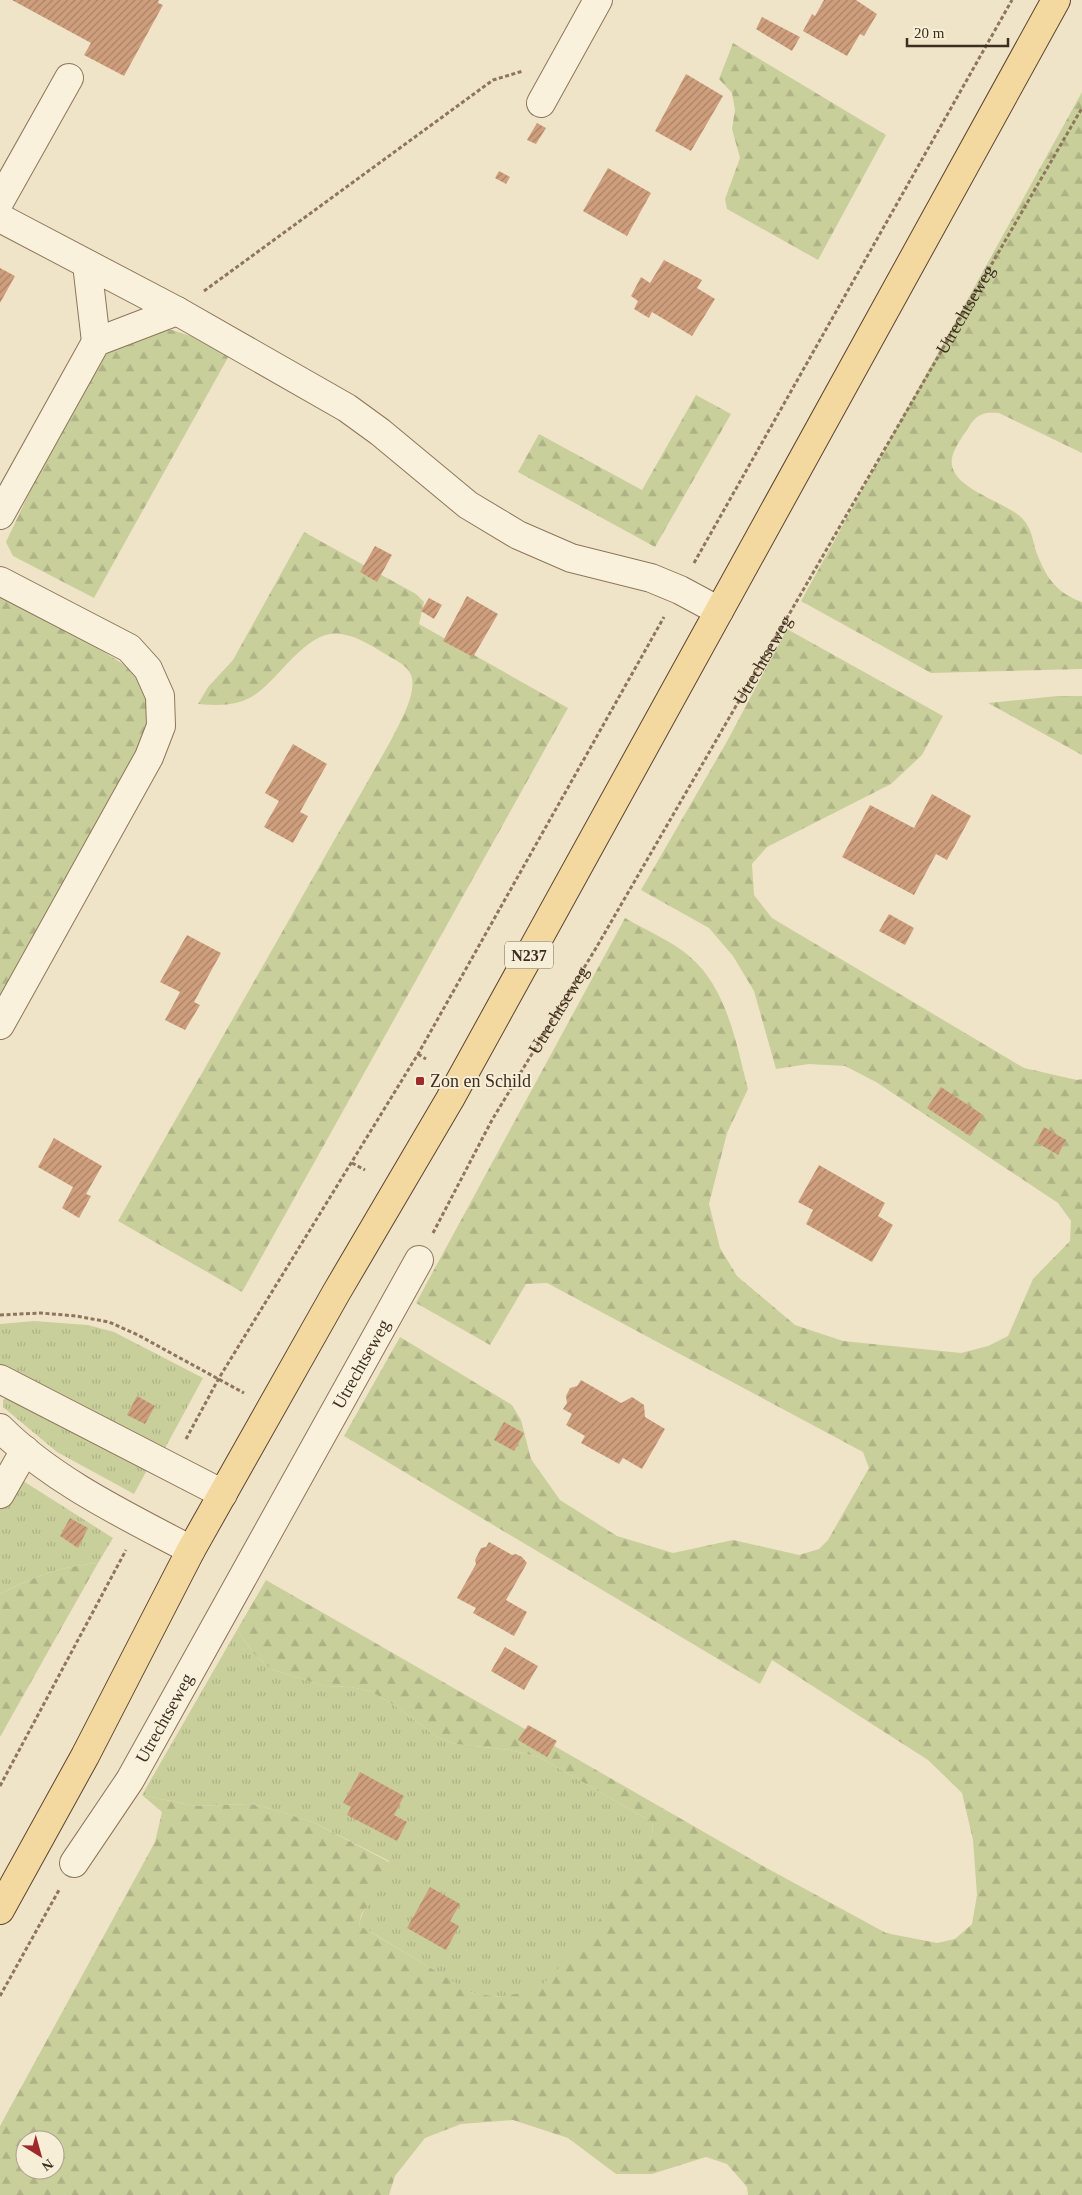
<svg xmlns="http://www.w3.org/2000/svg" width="1082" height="2195" font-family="Georgia,serif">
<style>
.grass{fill:url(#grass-tufts)}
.forest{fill:url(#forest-firs);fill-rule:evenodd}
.building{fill:url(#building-hatch)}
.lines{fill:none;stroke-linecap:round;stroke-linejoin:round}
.minor-casing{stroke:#8d765c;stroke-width:30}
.major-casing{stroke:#5b4430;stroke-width:30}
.path{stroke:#8d765c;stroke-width:3;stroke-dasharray:4 2.5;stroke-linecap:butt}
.minor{stroke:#faf1dc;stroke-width:28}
.major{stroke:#f3d9a0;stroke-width:28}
.poi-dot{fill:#9e2a2b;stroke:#f7eed8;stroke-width:2}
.labels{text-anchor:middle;stroke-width:4;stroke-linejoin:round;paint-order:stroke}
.shield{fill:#f7eed8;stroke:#756857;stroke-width:1}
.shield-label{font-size:16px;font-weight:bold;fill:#3d2e20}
.street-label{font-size:18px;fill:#3d2e20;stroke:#f7eed8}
.poi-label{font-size:18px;fill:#3d2e20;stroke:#f7eed8;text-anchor:start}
</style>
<defs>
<pattern id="grass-tufts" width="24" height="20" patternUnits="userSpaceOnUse" patternTransform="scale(1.25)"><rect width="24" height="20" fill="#c9cf9b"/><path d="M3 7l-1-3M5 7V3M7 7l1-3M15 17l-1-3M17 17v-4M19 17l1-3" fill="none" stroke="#aeb285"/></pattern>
<pattern id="forest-firs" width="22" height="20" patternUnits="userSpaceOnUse" patternTransform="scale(1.25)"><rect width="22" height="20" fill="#c9cf9b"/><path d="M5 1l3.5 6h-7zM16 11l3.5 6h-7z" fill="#aeb285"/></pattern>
<pattern id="building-hatch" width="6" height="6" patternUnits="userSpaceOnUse" patternTransform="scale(1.25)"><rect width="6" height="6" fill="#cf9f7d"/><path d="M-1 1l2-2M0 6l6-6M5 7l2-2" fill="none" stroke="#a98266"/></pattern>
</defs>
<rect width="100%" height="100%" fill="#f0e4c8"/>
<g class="grass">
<path d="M34,1321l54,4 26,7 89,46 -40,74 -163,-82v-46z"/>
<path d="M9,1396l138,74 -13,24 -77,-42 -54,-45v-7z"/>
<path d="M0,1463l9,9 104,66 -15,25c-39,4 -63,13 -98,31z"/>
<path d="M237,1630l18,25 16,14 53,17 27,1 19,4 24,14 43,32 19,7 54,6 29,7 113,65 1,10c-28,48 -63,121 -110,153 -19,12 -49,15 -70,8 -11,-3 -23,-13 -33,-19 -27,-17 -54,-33 -81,-49 5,-23 23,-42 30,-64l-74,-38 -33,-11 -31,-8 -56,2 -53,-11z"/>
</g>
<g class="forest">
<path d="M733,43l153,92 -68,125 -91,-51 -2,-10 15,-41 -8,-29 3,-19 -3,-17 -13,-14z"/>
<path d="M1082,92v361l-83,-40c-13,-1 -21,0 -29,12 -6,9 -13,19 -17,29 -12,36 60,47 73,69 7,11 7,20 11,31 10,25 20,39 45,48v67l-151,4 -130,-72z"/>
<path d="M134,328l38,2 25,8 33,16 -136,244 -81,-42 -7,-14 23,-49 73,-136 13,-16z"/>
<path d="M696,395l35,19 -76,133 -137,-75 21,-38 103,56z"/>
<path d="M304,532l112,62 8,8 -5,22 149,84 -326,584 -124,-71 272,-479c8,-16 28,-49 21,-67 -3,-8 -12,-13 -19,-17 -17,-10 -32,-21 -51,-24 -33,-6 -61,44 -85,60 -17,12 -37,12 -58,10l10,-17 25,-27z"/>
<path d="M0,586l142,90 13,41 -155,280z"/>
<path d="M787,629l156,87 -21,39 -31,29 -124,63 -15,17 2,31 18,23 252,150 53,12 5,-1v1116h-334l-1,-8 -20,-23 -21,-7 -54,17h-36l-48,-36 -55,-18 -52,4 -36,14 -30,38 -6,19h-389v-69l155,-284 7,-30 -20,-17 53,11 56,-2 31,8 33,11 74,39 -9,22 -19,31 -2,10 113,68 26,4 23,-4 21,-8 46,-47 65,-106 -1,-10 -113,-65 -29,-7 -54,-6 -19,-7 -43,-32 -24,-14 -19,-4 -27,-1 -53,-17 -16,-14 -18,-25 29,-50 497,286 123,67 51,10 18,-4 17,-15 5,-29 -4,-55 -11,-47 -34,-33 -156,-100 -12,24 -416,-248 56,-99 112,68 9,15 10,39 29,41 57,36 56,17 60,-13 66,15 20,-6 9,-9 41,-72 -6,-16 -316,-169 -21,1 -36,61 -74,-42 209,-385c19,11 46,23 63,37 39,32 48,88 60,134l-21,44 -18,71 11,44 17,28 58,49 48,16 118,12 27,-7 20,-10 25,-57 37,-38 1,-20 -13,-18 -182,-121 -31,-16 -36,-2 -33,5 -22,-78 -21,-35 -24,-28 -68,-38 84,-145zM25,2140h30v30h-30z"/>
<path d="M1057,696h25v59l-94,-52z"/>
<path d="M98,1563l-98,174v-143c35,-18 59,-27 98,-31z"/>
</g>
<g class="building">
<path d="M12,0h147l-1,3 5,2 -39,71 -40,-21 7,-12z"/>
<path d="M824,0h32l21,14 -13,22 -4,-2 -13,22 -44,-25 9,-17 3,2z"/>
<path d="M762,17l38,20 -8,14 -36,-22z"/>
<path d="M686,74l37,22 -32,55 -36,-20z"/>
<path d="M537,123l9,5 -10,16 -9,-4z"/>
<path d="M608,168l43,25 -24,43 -44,-25z"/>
<path d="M499,171l11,6 -4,7 -11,-6z"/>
<path d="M664,260l38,20 -5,8 18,11 -23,37 -40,-24 -3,6 -15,-9 4,-8 -7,-5 10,-19 9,6z"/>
<path d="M0,268l15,8 -15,27z"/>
<path d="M375,546l17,9 -15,27 -17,-10z"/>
<path d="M467,596l31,18 -25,43 -30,-16z"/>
<path d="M429,598l13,7 -8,14 -13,-8z"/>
<path d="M293,744l34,20 -27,48 8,4 -15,27 -29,-16 15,-26 -14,-8z"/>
<path d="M932,794l39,22 -24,44 -11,-6 -22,41 -72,-38 28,-52 44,23z"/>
<path d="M889,914l25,14 -9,17 -26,-14z"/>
<path d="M187,935l34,18 -27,49 6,3 -15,25 -20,-10 15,-28 -20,-10z"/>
<path d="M941,1087l42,28 -13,21 -43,-28z"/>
<path d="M1044,1127l22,13 -8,15 -22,-13z"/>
<path d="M54,1138l48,28 -16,28 5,2 -12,22 -17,-10 11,-21 -35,-20z"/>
<path d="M819,1165l66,38 -7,13 15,9 -21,37 -66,-38 7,-14 -15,-8z"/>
<path d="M581,1380l40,23 11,-6 12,8 1,12 20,12 -23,40 -19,-11 -4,6 -38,-21 4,-7 -19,-11 6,-11 -9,-5 4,-6 -1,-7 4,-8 7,-2z"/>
<path d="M137,1396l18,10 -10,18 -18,-9z"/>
<path d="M504,1422l20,11 -10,18 -20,-11z"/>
<path d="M70,1518l18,10 -10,20 -18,-12z"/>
<path d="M489,1542l23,13 4,-1 6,3 5,6 -21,37 21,12 -13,24 -41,-23 3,-5 -19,-10 19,-34 -1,-4 6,-12 5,-1z"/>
<path d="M505,1647l33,19 -14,24 -33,-19z"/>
<path d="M528,1725l29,16 -10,16 -29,-17z"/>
<path d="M360,1772l44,24 -10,19 13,7 -10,19 -50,-26 4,-8 -8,-4z"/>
<path d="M430,1887l30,17 -10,17 9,5 -13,24 -39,-22z"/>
</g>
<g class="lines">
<g class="minor-casing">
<g id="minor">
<path d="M541,103l57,-103"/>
<path d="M0,201l69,-123"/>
<path d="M0,218l177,93 170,97 33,24 88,73 50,30 53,23 80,20 29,12 39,21"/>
<path d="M87,264l9,78"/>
<path d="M0,515l96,-173 81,-31"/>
<path d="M0,581l129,67 19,21 12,27 1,30 -12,31 -149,268"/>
<path d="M0,1379l223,115"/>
<path d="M0,1428c53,53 125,87 191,122"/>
<path d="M0,1494l25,-44"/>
<path id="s2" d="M74,1863l56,-83 289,-520"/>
</g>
</g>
<g class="major-casing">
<path id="major" d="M0,1910l85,-154 106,-206 145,-257 114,-194 606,-1099"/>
</g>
<g class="path">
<path d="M204,291l289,-211 30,-9"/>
<path d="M694,563l318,-563"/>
<path d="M418,1054l8,5"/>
<path d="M352,1163l13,7"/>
<path id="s1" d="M433,1233l59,-113 104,-172 486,-840"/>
<path d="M0,1315l41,-2 35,3 33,6 29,13 106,58"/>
<path d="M186,1439l33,-61 199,-324 246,-437"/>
<path d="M0,1786l126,-236"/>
<path d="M0,1996l59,-106"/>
</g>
<use href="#minor" class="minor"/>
<use href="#major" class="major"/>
</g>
<rect class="poi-dot" x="415" y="1076" width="10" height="10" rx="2.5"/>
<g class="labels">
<rect class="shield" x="505" y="941.5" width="48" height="27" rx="4"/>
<g class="shield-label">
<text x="529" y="961">N237</text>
</g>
<g class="street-label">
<text dy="6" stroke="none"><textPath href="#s1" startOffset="1066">Utrechtseweg</textPath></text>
<text dy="6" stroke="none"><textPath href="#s1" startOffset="661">Utrechtseweg</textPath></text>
<text dy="6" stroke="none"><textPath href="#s1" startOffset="256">Utrechtseweg</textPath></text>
<text dy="6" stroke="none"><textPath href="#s2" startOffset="576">Utrechtseweg</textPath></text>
<text dy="6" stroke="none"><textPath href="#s2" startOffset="171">Utrechtseweg</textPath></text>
</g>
<g class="poi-label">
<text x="430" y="1087">Zon en Schild</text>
</g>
</g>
<g transform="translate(40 2155) rotate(143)"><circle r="24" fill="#f7eed8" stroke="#ada18e"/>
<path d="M0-4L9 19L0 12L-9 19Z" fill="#9e2a2b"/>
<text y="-8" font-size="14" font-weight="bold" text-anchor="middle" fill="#3d2e20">N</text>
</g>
<path d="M907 38v8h101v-8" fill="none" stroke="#3d2e20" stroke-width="2.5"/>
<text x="914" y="38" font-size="15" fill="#3d2e20" stroke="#f7eed8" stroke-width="4" paint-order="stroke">20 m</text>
</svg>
